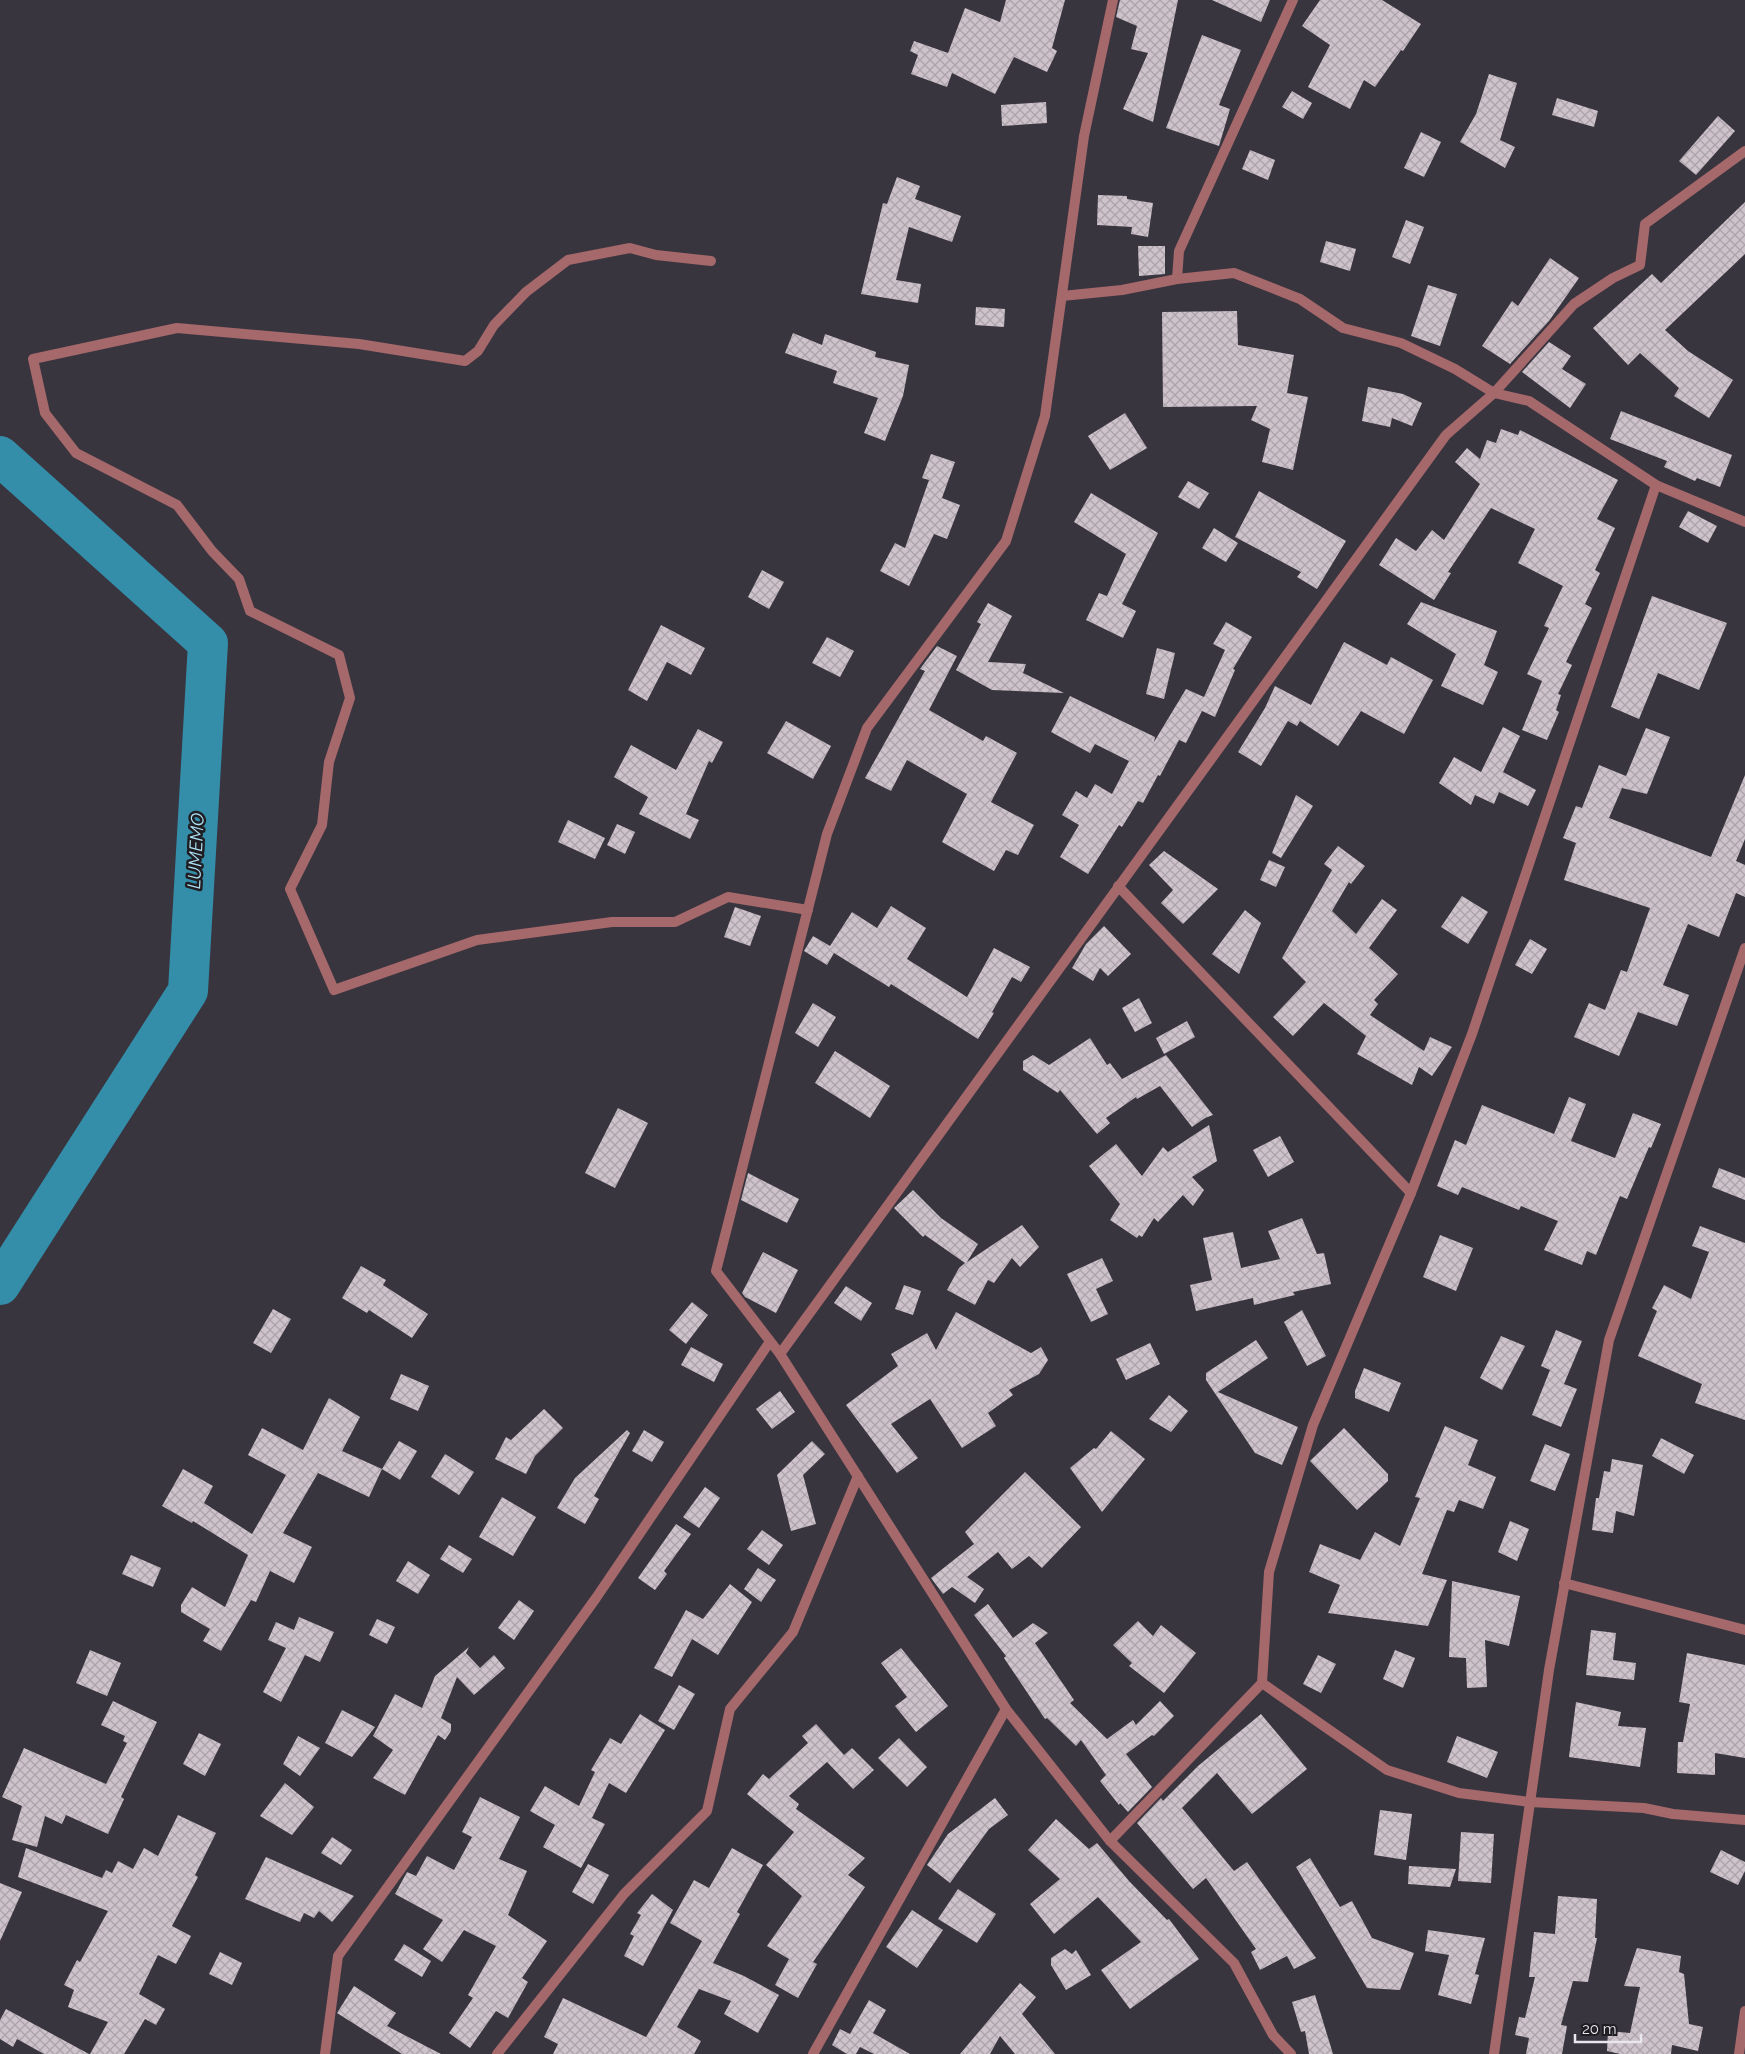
<svg xmlns="http://www.w3.org/2000/svg" width="1745" height="2054" font-family="Raleway,sans-serif">
<style>
.lines{fill:none;stroke-linecap:round;stroke-linejoin:round}
.river{stroke:#348ea9;stroke-width:40}
.building{fill:url(#building-cross-hatch)}
.street{stroke:#a5686b;stroke-width:10}
.labels{text-anchor:middle;stroke-width:5;stroke-linejoin:round;paint-order:stroke}
.water-label{font-size:18px;font-style:italic;fill:#afe2f5;stroke:#1f1d22}
</style>
<defs>
<pattern id="building-cross-hatch" width="8" height="8" patternUnits="userSpaceOnUse" patternTransform="scale(1.25)"><rect width="8" height="8" fill="#cec2cb"/><path d="M0 0l8 8M0 8l8-8" fill="none" stroke="#aca3aa"/></pattern>
</defs>
<rect width="100%" height="100%" fill="#39353f"/>
<g class="lines">
<path class="river" d="M0,456l208,187 -20,348 -188,294"/>
</g>
<g class="building">
<path d="M1006,0h59l-13,48 5,3 -10,21 -33,-15 -19,37 -43,-21 -5,14 -36,-13 7,-19 -8,-4 4,-10 34,12 17,-45 35,14z"/>
<path d="M1120,0h58l-25,122 -30,-13 25,-56 -17,-4 6,-23 -21,-9z"/>
<path d="M1212,0h58l-9,22z"/>
<path d="M1320,0h62l39,24 -18,27 -2,-1 -26,37 -11,-7 -14,29 -42,-22 22,-42 -28,-19z"/>
<path d="M1202,35l39,15 -22,55 11,4 -11,37 -53,-18z"/>
<path d="M1489,74l28,9 -17,57 15,7 -10,21 -45,-26 16,-28z"/>
<path d="M1292,91l20,12 -9,16 -21,-12z"/>
<path d="M1557,98l41,13 -4,16 -42,-12z"/>
<path d="M1046,102l1,21 -45,3 -1,-21z"/>
<path d="M1718,116l17,15 -39,44 -17,-14z"/>
<path d="M1421,132l20,10 -17,35 -20,-9z"/>
<path d="M1250,150l25,10 -7,20 -26,-11z"/>
<path d="M897,177l23,9 -5,13 46,17 -9,26 -43,-15 -13,53 25,4 -3,19 -57,-9 22,-91 4,1z"/>
<path d="M1098,195l29,1v3l26,4 -5,34 -17,-3 1,-7 -35,-2z"/>
<path d="M1745,202v52l-80,76 23,21 45,29 -24,38 -35,-22 5,-8 -39,-35 -12,12 -35,-37 59,-54 9,9z"/>
<path d="M1406,220l18,7 -14,37 -18,-7z"/>
<path d="M1326,241l30,8 -6,22 -30,-9z"/>
<path d="M1138,246h27v28l-26,2z"/>
<path d="M1550,258l29,20 -30,43 -39,43 -28,-18 30,-45 6,5z"/>
<path d="M1428,285l29,9 -17,52 -29,-10z"/>
<path d="M976,307l29,2 -1,18 -29,-2z"/>
<path d="M1237,311l1,34 56,10 -7,38 21,4 -15,73 -31,-8 8,-33 -19,-9 6,-14 -94,1 -1,-95z"/>
<path d="M793,333l29,12 3,-11 51,18 -1,5 34,8 -6,31 -18,45 -21,-8 14,-35 -45,-15 4,-12 -52,-18z"/>
<path d="M1549,342l22,14 -9,13 24,15 -16,24 -48,-36z"/>
<path d="M1368,387l35,7 19,9 -10,23 -20,-8 -2,9 -28,-6z"/>
<path d="M1621,411l111,44 -12,32 -23,-9 -2,3 -31,-14 3,-6 -57,-22z"/>
<path d="M1125,413l22,35 -37,22 -22,-34z"/>
<path d="M1501,429l17,6 2,-5 98,50 -21,39 18,9 -20,42 5,3 -15,31 7,4 -26,54 6,3 -14,29 3,1 -5,15 3,2 -12,28 -25,-10 20,-49 -15,-7 22,-46 -5,-2 19,-40 -45,-23 17,-34 -44,-21 -43,64 3,1 -17,27 -55,-35 17,-27 20,13 16,-21 12,10 36,-56 -25,-22 12,-14 13,11 7,-19 9,3z"/>
<path d="M931,454l24,8 -13,36 18,7 -13,34 -13,-5 -25,52 -29,-15 15,-28 10,5 24,-68 -7,-2z"/>
<path d="M1188,481l21,12 -10,16 -21,-12z"/>
<path d="M1259,491l87,50 -29,48 -20,-12 4,-5 -66,-35z"/>
<path d="M1091,493l67,40 -36,71 14,7 -13,27 -37,-18 13,-27 8,3 19,-42 -52,-32z"/>
<path d="M1688,511l29,15 -9,17 -29,-16z"/>
<path d="M1214,528l24,15 -12,19 -24,-14z"/>
<path d="M762,570l22,12 -15,27 -21,-12z"/>
<path d="M1652,596l75,27 -28,67 -41,-17 -19,46 -28,-12z"/>
<path d="M1421,602l76,29 -13,34 14,7 -15,33 -42,-19 15,-32 -49,-30z"/>
<path d="M988,603l24,13 -24,46 38,2 -3,9 41,20 -72,-3 -36,-20 25,-46 -4,-2z"/>
<path d="M1226,622l26,15 -19,32 2,1 -20,47 -13,-6 -16,32 -7,-3 -19,36 -2,-1 -15,28 -5,-2 -16,26 -3,-2 -31,49 -28,-17 19,-32 -17,-10 14,-24 11,7 8,-14 17,10 17,-33 -34,-17 -5,9 -39,-21 19,-36 85,41 -1,5 32,-53 18,8 21,-47 -12,-6z"/>
<path d="M661,625l44,23 -14,27 -24,-13 -20,39 -19,-11z"/>
<path d="M827,637l27,14 -14,26 -28,-14z"/>
<path d="M1344,642l43,23 4,-8 42,23 -29,54 -43,-23 -23,35 -38,-25 -3,5 -9,-5 -27,45 -23,-14 27,-44 10,-22 36,19z"/>
<path d="M937,646l20,10 -28,54 54,31 3,-5 31,17 -26,49 43,23 -16,30 -12,-5 -12,21 -52,-29 25,-48 -60,-34 -16,31 -26,-13 60,-107 -5,-2z"/>
<path d="M1157,648l18,5 -11,46 -18,-5z"/>
<path d="M786,721l45,25 -18,33 -46,-26z"/>
<path d="M1503,727l17,9 -17,36 33,18 -8,16 -29,-14 -5,12 -19,-9 -4,10 -32,-22 15,-26 27,15z"/>
<path d="M1646,728l24,9 -23,57 -25,-6 -13,30 102,39 34,-82v64l-9,22 9,4v32l-9,-4 -17,44 -31,-13 -25,61 26,10 -12,31 -39,-14 -19,44 -45,-19 15,-34 16,7 16,-40 6,2 23,-64 -86,-28 12,-37 -13,-5 13,-32 6,2 17,-43 27,11z"/>
<path d="M698,729l25,13 -11,21 -3,-2 -23,53 13,6 -9,19 -51,-25 9,-17 -34,-20 17,-32 45,25z"/>
<path d="M1296,795l17,11 -32,52 -9,-5z"/>
<path d="M568,820l37,18 -10,21 -37,-17z"/>
<path d="M617,824l18,8 -10,22 -18,-9z"/>
<path d="M1338,846l27,20 -14,18 -2,-2 -17,29 24,23 26,-35 15,11 -28,38 29,26 -24,26 4,4 -8,11 54,36 6,-14 22,10 -20,29 -13,-9 -7,18 -55,-31 9,-18 -42,-33 -31,33 -20,-19 33,-35 -24,-24 50,-88 -8,-6z"/>
<path d="M1164,851l54,38 -35,35 -22,-21 12,-13 -24,-25z"/>
<path d="M1269,860l16,7 -9,20 -16,-7z"/>
<path d="M1462,896l26,16 -20,32 -27,-17z"/>
<path d="M891,906l35,22 -19,31 60,38 27,-49 36,19 -9,15 -9,-5 -20,35 2,1 -16,26 -87,-55 -2,3 -55,-34 -7,12 -23,-14 9,-15 17,10 22,-34 25,16z"/>
<path d="M735,907l26,9 -11,30 -26,-9z"/>
<path d="M1245,910l16,13 -22,51 -27,-20z"/>
<path d="M1104,926l27,28 -23,22 -8,-8 -7,13 -21,-13 14,-24z"/>
<path d="M1530,939l17,10 -15,25 -17,-9z"/>
<path d="M1139,998l13,25 -17,9 -13,-24z"/>
<path d="M813,1003l23,14 -18,30 -23,-14z"/>
<path d="M1187,1021l8,16 -31,17 -8,-16z"/>
<path d="M1090,1038l17,27 3,-2 12,16 44,-24 47,60 -8,3 -13,9 -32,-41 -23,13 -1,-2 -30,21 4,5 -13,11 -37,-44 -2,3 -35,-23v-9l10,-6 16,10z"/>
<path d="M835,1051l55,35 -20,32 -55,-35z"/>
<path d="M1569,1097l17,7 -15,37 44,17 18,-45 28,11 -10,24 -2,-1 -22,52 -7,-3 -24,59 -9,-4 -5,14 -38,-15 14,-29 -37,-15 -2,4 -57,-23 -4,8 -21,-9 18,-46 11,5 16,-40 72,29z"/>
<path d="M618,1108l30,15 -33,65 -30,-15z"/>
<path d="M1209,1125l8,36 -25,16 12,13 -11,16 -10,-11 -25,27 -4,-4 -12,19 -3,-2 -2,3 -27,-18 10,-16 -31,-38 27,-22 26,32 21,-29 5,5z"/>
<path d="M1280,1136l14,26 -26,15 -15,-27z"/>
<path d="M1719,1168l26,10v22l-33,-13z"/>
<path d="M748,1173l51,26 -12,24 -46,-23z"/>
<path d="M913,1190l28,28 37,26 -11,18 55,-37 17,22 -19,20 -8,-9 -18,25 -6,-3 -13,25 -28,-15 12,-22 6,-5 -40,-28 -2,2 -29,-29z"/>
<path d="M1302,1218l15,36 7,-1 7,31 -38,8 2,3 -41,10 -1,-7 -57,13 -6,-26 22,-5 -9,-42 30,-6 8,36 39,-9 -12,-28z"/>
<path d="M1700,1226l45,17v177l-50,-17 7,-19 -64,-28 19,-45 -5,-3 12,-23 27,14 18,-47 -17,-6z"/>
<path d="M1440,1235l33,13 -17,43 -33,-14z"/>
<path d="M763,1252l35,18 -22,43 -31,-16 -3,-4z"/>
<path d="M1102,1258l11,23 -17,8 12,25 -17,8 -24,-48z"/>
<path d="M361,1266l25,14 -3,5 45,29 -16,24 -43,-28 -2,3 -25,-15z"/>
<path d="M904,1285l17,6 -8,24 -18,-6z"/>
<path d="M846,1286l26,17 -11,18 -27,-18z"/>
<path d="M692,1302l16,13 -22,29 -17,-14z"/>
<path d="M273,1309l18,10 -20,34 -18,-10z"/>
<path d="M1302,1310l24,46 -19,10 -23,-44z"/>
<path d="M956,1312l75,41 10,-6 7,13 -9,14 -30,16 4,5 -25,18 8,13 -34,22 -32,-49 -39,25 27,34 -21,15 -51,-68 52,-39 -7,-12 36,-21 9,17z"/>
<path d="M1556,1330l26,11 -18,43 13,5 -16,38 -29,-12 18,-45 -9,-4z"/>
<path d="M1501,1336l24,10 -23,44 -22,-12z"/>
<path d="M1256,1340l12,18 -50,34 80,35 -16,38 -27,-12 -49,-73v-7z"/>
<path d="M1150,1343l10,21 -34,16 -10,-21z"/>
<path d="M691,1347l32,17 -9,18 -33,-17z"/>
<path d="M1364,1368l37,15 -12,29 -34,-14v-7z"/>
<path d="M401,1374l28,12 -11,25 -28,-12z"/>
<path d="M780,1391l15,21 -23,17 -16,-20z"/>
<path d="M1169,1395l19,16 -17,21 -22,-13z"/>
<path d="M329,1398l31,19 -18,34 40,18 -13,28 -51,-24 -35,60 29,14 -18,36 -24,-12 -14,31 -5,-2 -30,51 -18,-10 7,-12 -29,-17v-7l11,-18 33,20 23,-52 -55,-34 -1,2 -30,-17 21,-37 30,17 -9,17 48,31 34,-59 -38,-20 14,-27 41,22z"/>
<path d="M544,1409l19,19 -28,28 -9,18 -31,-15 11,-22 5,3z"/>
<path d="M1445,1426l33,14 -10,25 28,12 -13,32 -24,-9 -5,12 -7,-2 -25,64 25,6 -19,46 -100,-13 12,-28 -31,-13 11,-28 40,16 15,-28 25,14 20,-48 -5,-1z"/>
<path d="M1344,1428l44,46v7l-31,29 -47,-49z"/>
<path d="M627,1430l3,3 -36,63 5,3 -14,25 -28,-16 18,-30z"/>
<path d="M644,1430l20,12 -12,20 -20,-11z"/>
<path d="M1111,1431l34,28 -43,53 -32,-44 24,-20 2,1z"/>
<path d="M1661,1438l33,17 -10,19 -32,-18z"/>
<path d="M399,1441l18,10 -17,29 -18,-11z"/>
<path d="M812,1441l13,13 -22,21 13,49 -25,7 -14,-56z"/>
<path d="M1545,1444l25,10 -15,37 -25,-10z"/>
<path d="M445,1454l29,18 -15,23 -28,-18z"/>
<path d="M1612,1459l31,6 -9,51 -18,-5 -3,22 -21,-3 4,-32h3l5,-27 6,1z"/>
<path d="M1025,1472l56,55 -39,41 -13,-12 -17,13 -14,-17 -31,25 17,12 -9,14 -23,-16 -9,7 -12,-16 43,-34 -9,-12z"/>
<path d="M705,1487l15,11 -21,30 -16,-11z"/>
<path d="M502,1497l34,20 -23,39 -34,-19z"/>
<path d="M1510,1521l19,8 -12,32 -19,-9z"/>
<path d="M676,1524l15,10 -27,37 3,3 -12,16 -17,-12z"/>
<path d="M762,1530l21,15 -14,20 -22,-16z"/>
<path d="M449,1545l23,14 -9,14 -23,-14z"/>
<path d="M131,1555l30,13 -8,19 -31,-13z"/>
<path d="M408,1561l22,14 -12,19 -22,-13z"/>
<path d="M758,1568l18,12 -15,22 -17,-13z"/>
<path d="M1452,1581l68,15 -11,50 -24,-6 2,47 -20,1 -1,-30 -17,-1z"/>
<path d="M730,1584l22,18 -34,53 -26,-16 -20,38 -18,-9 32,-58 17,9z"/>
<path d="M519,1600l15,11 -20,29 -16,-12z"/>
<path d="M988,1604l25,34 20,-15 15,10 -13,10 39,57 -4,3 37,36 26,-19 3,5 24,-24 14,15 -20,20 -2,-1 -26,19 26,33 -24,25 -8,-9 -1,2 -19,-24 6,-6 -25,-35 -5,6 -29,-28 -2,1 -41,-61 2,-2 -32,-41z"/>
<path d="M299,1617l35,15 -14,30 -15,-7 -24,47 -18,-10 23,-44 -18,-8 8,-18 18,8z"/>
<path d="M377,1619l18,8 -8,17 -18,-9z"/>
<path d="M1138,1621l15,15 8,-11 35,28 -32,40 -35,-27 3,-3 -19,-18z"/>
<path d="M1591,1630l25,3 -3,27 23,3 -2,17 -48,-5z"/>
<path d="M469,1647l-3,6 14,15 14,-13 11,13 -31,27 -17,-18 -16,41 10,6v7l-6,9 -7,-5 -33,60 -32,-17 20,-28 -20,-14 22,-42 27,14 13,-32z"/>
<path d="M901,1648l47,58 -32,26 -21,-26 12,-9 -26,-34z"/>
<path d="M90,1650l31,13 -14,33 -31,-13z"/>
<path d="M1395,1650l20,8 -12,30 -20,-9z"/>
<path d="M1687,1653l58,12v93l-30,-5v22l-38,-2 1,-31h5l7,-38 -11,-2z"/>
<path d="M1318,1655l18,9 -15,29 -18,-9z"/>
<path d="M679,1685l16,9 -21,36 -16,-9z"/>
<path d="M113,1701l44,21 -36,75 3,2 -16,35 -42,-19 -4,9 -17,-8 -8,31 -25,-7 10,-34 -20,-9 22,-49 82,36 21,-41 -4,-2 2,-5 -24,-11z"/>
<path d="M1576,1702l45,10 -3,14 28,2 -6,39 -71,-10z"/>
<path d="M342,1710l33,17 -23,30 -27,-14z"/>
<path d="M640,1714l25,16 -39,63 -17,-10 -17,35 13,6 -24,44 -38,-21 12,-22 -25,-14 15,-25 34,20 16,-34 -4,-2 19,-32 11,6z"/>
<path d="M1261,1714l46,55 -55,45 -35,-41 -35,35 52,63 13,-9 69,96 -22,11 -7,-13 -27,14 -9,-18 5,-3 -50,-71 -13,11 -56,-66 24,-25 2,3 35,-35z"/>
<path d="M816,1724l28,31 8,-7 22,22 -21,19 -26,-27 -38,34 10,8 -3,5 69,49 -17,17 17,12 -52,75 4,2 -19,34 -23,-13 14,-26 -22,-13 35,-50 -36,-31 28,-33 -47,-38 16,-20 6,5 39,-36 -6,-7z"/>
<path d="M199,1733l22,11 -16,32 -22,-12z"/>
<path d="M298,1736l22,12 -20,28 -17,-12z"/>
<path d="M1457,1736l41,16 -11,26 -40,-16z"/>
<path d="M899,1738l28,29 -20,20 -29,-29z"/>
<path d="M285,1783l29,24 -22,28 -32,-19z"/>
<path d="M480,1797l40,20 -21,42 28,12 -19,44 39,26 -25,37 6,4 -20,36 -12,-7 -26,37 -21,-15 24,-35 -5,-3 28,-49 -32,-16 -22,32 -19,-13 20,-29 -48,-26 12,-22 9,4 11,-20 27,14 18,-33 -10,-5z"/>
<path d="M995,1798l13,17 -19,14 -39,54 -23,-18 21,-31z"/>
<path d="M1380,1810l32,4 -6,46 -32,-5z"/>
<path d="M178,1815l38,18 -21,42 3,2 -26,49 19,10 -15,28 -18,-9 -19,39 26,15 -9,16 -11,-6 -21,35h-34l18,-32 -40,-15 6,-17 -10,-5 13,-25 3,2 28,-51 -90,-34 8,-29 76,30 4,-8 6,3 6,-12 15,8 11,-21 14,8z"/>
<path d="M1056,1819l33,30 8,-6 32,38 38,39 2,-1 30,40 -69,50 -29,-39 40,-28 -43,-45 -44,37 -24,-30 30,-25 -32,-29z"/>
<path d="M1461,1832l33,2 -3,49 -33,-2z"/>
<path d="M332,1837l20,13 -11,15 -20,-12z"/>
<path d="M732,1848l31,17 -26,47 3,2 -27,49 31,13 35,19 -21,38 -34,-19 7,-13 -32,-12 -22,38 24,14 -7,13h-141l5,-10 -14,-7 19,-39 83,39 56,-96 -32,-18 24,-43 15,8z"/>
<path d="M1721,1850l24,12v9l-7,14 -28,-13z"/>
<path d="M266,1857l88,39 -22,26 -13,-11 -5,7 -10,-5 -4,9 -55,-23z"/>
<path d="M1310,1858l30,49 12,-6 20,37 42,15 -14,37 -33,-2 -71,-121z"/>
<path d="M588,1864l21,11 -16,29 -21,-12z"/>
<path d="M1409,1866l47,3 -6,18 -42,-3z"/>
<path d="M0,1883l22,9 -22,49z"/>
<path d="M958,1889l38,25 -19,29 -39,-24z"/>
<path d="M652,1894l21,16 -30,56 -19,-10 10,-20 -4,-2 11,-19 -4,-2z"/>
<path d="M1558,1896l39,3 -2,39h2l-9,44 -15,-1 -12,44 6,1 -5,28h-36l3,-16 -14,-3 4,-18 6,1 10,-41h-6l5,-45 21,2z"/>
<path d="M912,1910l31,20 -26,38 -31,-21z"/>
<path d="M1428,1930l57,8 -10,36 4,1 -8,29 -33,-9 11,-40 -24,-4z"/>
<path d="M404,1944l27,17 -9,16 -28,-17z"/>
<path d="M1637,1948l44,8 -2,16 5,2 5,50 14,3 -5,24 -26,-6 -1,9h-51l-13,-3 1,-20 22,2 10,-46 -16,-1z"/>
<path d="M1065,1949l7,5 4,-4 15,25 -25,15 -15,-25v-7z"/>
<path d="M220,1952l22,11 -10,22 -23,-11z"/>
<path d="M1020,1983l16,14 -14,17 33,40h-40l-15,-18 -10,18h-30z"/>
<path d="M354,1986l42,27 -9,13 54,28h-39l-65,-41z"/>
<path d="M1315,1995l18,59h-24l-4,-23 -4,1 -9,-30z"/>
<path d="M869,2000l17,10 -13,23 37,21h-36l-14,-7 -4,7h-9l-15,-9 8,-16 10,5z"/>
<path d="M6,2009l83,45h-45l-27,-15 -4,8 -13,-8v-19z"/>
</g>
<g class="lines">
<g class="street">
<path d="M1113,0l-29,136 -39,280 -39,125 -139,187 -40,106 -111,437 64,83 226,355 104,132 124,122 39,72 18,19"/>
<path d="M711,261l-55,-6 -26,-7 -62,12 -42,32 -32,33 -16,26 -13,10 -106,-17 -182,-16 -144,31 12,54 31,40 101,52 35,46 27,28 11,32 89,44 11,43 -21,64 -7,63 -32,64 44,101 143,-50 135,-18h63l53,-25 80,13"/>
<path d="M1177,279l2,-28 114,-251"/>
<path d="M1062,296l60,-6 55,-11 57,-6 66,26 43,29 58,15 54,26 39,24 80,-89 39,-26 27,-13 5,-41 100,-73"/>
<path d="M1118,886l293,307"/>
<path d="M780,1354l666,-919 48,-42 35,8 127,84 89,37"/>
<path d="M1564,1583l181,47"/>
<path d="M1262,1683l125,87 72,23 71,9 114,6 29,6 72,6"/>
<path d="M1110,1841l152,-158 7,-111 44,-147 98,-232 61,-159 184,-549"/>
<path d="M325,2054l13,-98 258,-358 173,-255"/>
<path d="M497,2054l127,-160 83,-83 23,-102 63,-77 65,-156"/>
<path d="M813,2054l193,-345"/>
<path d="M1494,2054l55,-384 60,-330 136,-392"/>
<path d="M1739,2054l6,-43"/>
</g>
</g>
<g class="labels">
<g class="water-label">
<text transform="translate(196 851) rotate(-87)" y="6">LUMEMO</text>
</g>
</g>
<path d="M1575 2034v8h66v-8" fill="none" stroke="#e9e7ee" stroke-width="2.5"/>
<text x="1582" y="2034" font-size="15" fill="#e9e7ee" stroke="#1f1d22" stroke-width="4" paint-order="stroke">20 m</text>
</svg>
